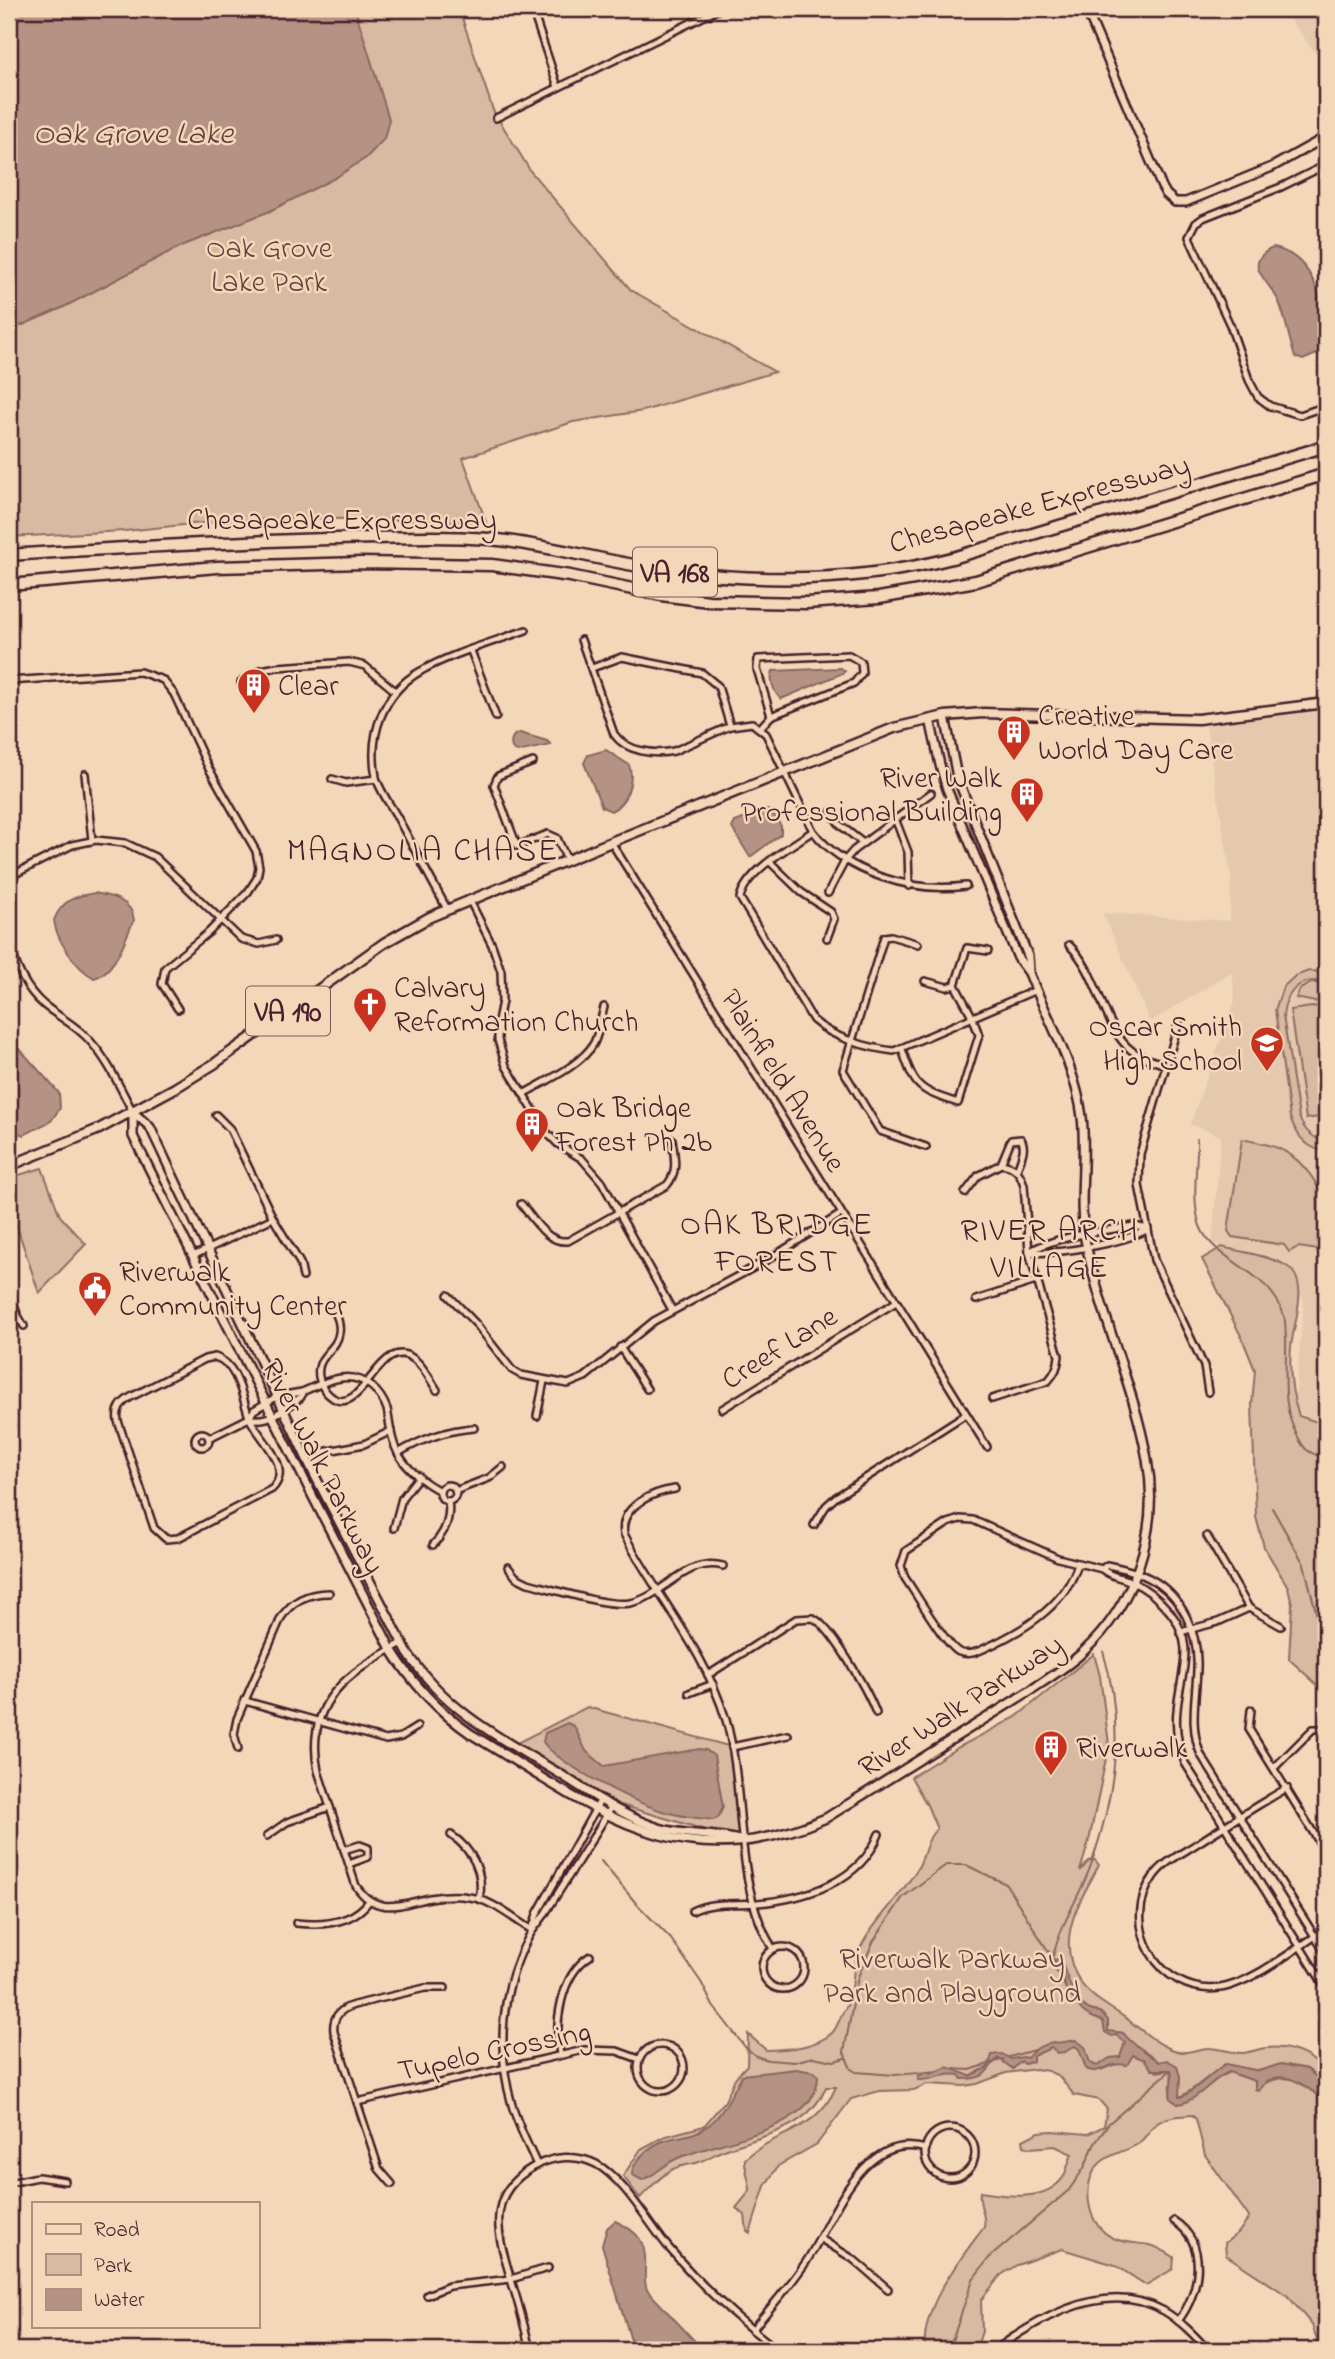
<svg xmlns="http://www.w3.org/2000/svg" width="1335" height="2359" font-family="'Indie Flower',sans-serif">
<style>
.built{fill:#e4c9ae}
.green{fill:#d7baa1;stroke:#906c66;stroke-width:2}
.water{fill:#b59384;stroke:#8a6560;stroke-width:2}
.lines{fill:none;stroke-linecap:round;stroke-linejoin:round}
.stream{stroke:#8a6560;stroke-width:2}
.street-casing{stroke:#4a1f2b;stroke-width:10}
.secondary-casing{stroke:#4a1f2b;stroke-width:12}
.primary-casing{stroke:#4a1f2b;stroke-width:13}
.highway-casing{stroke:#4a1f2b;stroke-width:15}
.street{stroke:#f2d8b9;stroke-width:5}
.secondary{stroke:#f2d8b9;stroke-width:7}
.primary{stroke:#f2d8b9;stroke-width:8}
.highway{stroke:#f2d8b9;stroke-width:10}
.labels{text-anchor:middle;stroke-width:5;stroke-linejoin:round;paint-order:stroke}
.shield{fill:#f2d8b9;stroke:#7c5656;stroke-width:2}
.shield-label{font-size:28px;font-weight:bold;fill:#4a1f2b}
.park-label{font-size:30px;fill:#663e43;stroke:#f2d8b9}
.street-label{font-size:30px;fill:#4a1f2b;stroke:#f2d8b9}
.poi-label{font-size:30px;fill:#4a1f2b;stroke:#f2d8b9;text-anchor:start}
.water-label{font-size:32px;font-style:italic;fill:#653c41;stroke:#f2d8b9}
.neighbourhood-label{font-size:32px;letter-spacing:2px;fill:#4a1f2b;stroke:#f2d8b9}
</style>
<rect width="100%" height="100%" fill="#f2d8b9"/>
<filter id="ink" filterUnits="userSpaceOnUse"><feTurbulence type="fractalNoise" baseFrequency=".0143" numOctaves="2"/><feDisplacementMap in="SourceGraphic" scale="14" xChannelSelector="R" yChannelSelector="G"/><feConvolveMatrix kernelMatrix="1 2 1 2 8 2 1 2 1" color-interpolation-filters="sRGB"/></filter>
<g filter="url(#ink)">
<g class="built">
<path d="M1282,9h44v58z"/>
<path d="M1326,707v724l-32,-22 10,-108 -32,-44 -60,-14 9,-107 -31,-12 45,-124 -3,-28 -82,50 -47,-109 127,8 1,-44 -25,-151z"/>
</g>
<g class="green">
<path d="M9,9h450l34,101 38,62 100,118 144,82 -132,39 -70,11 -110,36 23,64 -186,-4 -98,5 -77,8 -116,6z"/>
<path d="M1309,971l17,1v11c-25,-8 -41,9 -43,33l16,101c5,13 13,22 27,24v10c-20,-1 -30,-17 -36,-34l-15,-107 8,-23 12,-11z"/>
<path d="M1311,983h6l9,5v8l-11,6 -19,-4 4,-9z"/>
<path d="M1326,1005v111l-20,3 -16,-109z"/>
<path d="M1242,1139c14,3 30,5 42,12 19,10 37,35 42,56 3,14 0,30 0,44l-28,-4 -9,5 -5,-7 -52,-8 -4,-6z"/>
<path d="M42,1168l18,48 26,28 -47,49 -30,-90v-25z"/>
<path d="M1222,1247c19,5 45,8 63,18 27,15 8,59 6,82 -2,24 0,46 8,69l27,9v268l-37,-34 3,-55 -4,-17 -24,-40 -8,-30 -4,-112 3,-35 -13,-32 -40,-79z"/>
<path d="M1326,1302v100l-1,-7h-2l-1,-92z"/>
<path d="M1094,1654l6,22 9,68 -20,97 -9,30 9,-10 6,-1 4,5c-20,38 -46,76 -18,118 11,16 31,25 46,36 16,12 35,30 55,33 8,1 18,-4 26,-4 11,0 21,4 32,5 9,0 17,-4 26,-5 23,-3 60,9 60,37l-19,-16 -26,-5 -22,7 -34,-7c-11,7 -38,33 -47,33l2,-20 -4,-11 -17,-3 -9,-9 -17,-9 -10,-12 -7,-1 41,40 14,-2c3,11 -3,18 0,29l7,5 19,-9 22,-18 10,-5 34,12c28,-13 37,-2 59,14l2,4 -4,8 3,10 3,1v229h-6l-8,-25 -24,-29 -62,-41 -1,-12 14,-11 10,-15 -44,-62 -9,-36 -4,-4c-16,1 -29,1 -40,13 -4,5 -9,12 -14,16 -13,8 -27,9 -38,19 -18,18 -14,53 4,69 14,12 29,10 46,13 8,2 16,7 24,12l-1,12 -27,16 -31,-20 -53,-16 -45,16 -16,10 -20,25 1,31 -6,19h-51c-4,-44 35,-90 59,-123 3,-10 -6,-21 -4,-35 26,4 67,11 84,-16 3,-7 5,-15 8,-22l-17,-8 -25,2 -6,-2 -1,-6 16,-8 13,-1 36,3 16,-8 3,-17 -8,-9 -25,-5 -15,-19 -11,-5 -12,-2 -30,4 -29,11 -13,2 -37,-2 -13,6 -35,1 -28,8 -34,45 -39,22 -13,20 -15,47 -3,-2 -2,-16 -9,-7 14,-17c0,-11 -6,-22 -5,-32 32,-29 71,-26 91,-72h-10c-18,43 -63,48 -102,63 -9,3 -16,9 -25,12 -8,3 -18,3 -26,7 -13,7 -23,19 -33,29l-17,-22 18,-27 22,-12 41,-11 21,-25 10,-23 12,-13 1,-31 18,16c22,-1 49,-2 66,-17 5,-5 7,-13 10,-19 4,-6 7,-13 9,-19 3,-15 1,-29 7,-42 14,-31 40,-53 58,-82 9,-13 10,-34 21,-42l-10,-24 -16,-28 44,-28 61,-32z"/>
<path d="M587,1707l145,40 11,94 -129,-38 -101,-58z"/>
</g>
<g class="water">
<path d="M9,9h346l34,110 -5,20 -18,19 -31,20 -65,33 -91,36 -117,61 -53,23z"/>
<path d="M1274,248c44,9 52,65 52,102l-23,10 -8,-3c-6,-18 -9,-38 -16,-55 -5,-12 -17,-22 -21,-34 -2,-10 8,-18 16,-20z"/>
<path d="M841,668l4,3 -2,2 -62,26c-7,-6 -12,-20 -8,-28z"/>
<path d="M520,733l27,8 4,4 -34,7 -5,-4c-2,-7 0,-14 8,-15z"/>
<path d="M606,750l23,15c6,16 -3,39 -18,46l-9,-4 -18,-44 4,-8z"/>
<path d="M767,810l5,2 9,14v8l-31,23 -18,-29 3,-6z"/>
<path d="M95,893c16,3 37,7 39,27 -10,20 -18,52 -40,58 -18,-10 -38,-38 -40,-58 8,-20 21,-24 41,-27z"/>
<path d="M9,1037l50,56 1,15 -9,13 -27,14 -15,-5z"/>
<path d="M567,1723l7,3 12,25 18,15 95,-17 7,1 8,6 9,51 -5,11 -5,2c-14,-2 -29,-3 -43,-7 -27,-5 -112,-49 -127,-71l2,-9z"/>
<path d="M1057,1959h3c9,19 14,53 40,53l8,8v11l15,2c10,13 24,18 36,29l8,-2 10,6 3,11 -1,20c9,0 35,-26 46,-33l34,7 22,-7 26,5 19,16v36l-7,-5 5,-14 -2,-4c-19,-14 -44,-35 -64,-7l-3,-2v-8l-26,-9c-19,8 -31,29 -51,32l-7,-5c-3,-11 3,-18 0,-29h-19l-7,-10 -12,-5 -6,10c-20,-4 -25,11 -41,4l-7,-20 -4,-3 -10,6 -8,1 -6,-5 -18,8v5l-8,3 -4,-3 -8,8 -15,-11c-14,14 -10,21 -36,21l-3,-4c-16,-3 -25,6 -41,5v-4l8,-4 5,2 16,-7 23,9 18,-9 4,-12 10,-1 9,5 12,-2 4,1c15,-19 28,-13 49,-18l9,7 5,16 7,3 13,-8 10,-1 5,-15 -9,-7 -4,1 -7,-4 -2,-11c-12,-3 -23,-8 -27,-20 -8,-5 -12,-13 -12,-23l-12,-10 -1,-4z"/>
<path d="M796,2069l17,3 5,4c0,56 -107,65 -144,84 -11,5 -19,16 -32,20l-10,-5c0,-7 2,-9 6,-15 25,-31 47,-16 71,-35 15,-12 24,-34 33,-50z"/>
<path d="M615,2221c23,10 32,21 30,47 0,9 -1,14 2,22l56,60h-69l-32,-105 5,-17z"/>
</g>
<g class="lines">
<g class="stream">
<path d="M1197,1139c1,26 -5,54 1,80 8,42 72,48 86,97 2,7 1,15 2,21 1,34 -6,69 12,100 2,4 5,10 9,13 5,4 13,6 19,9"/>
<path d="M1272,1508l32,56 13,52 9,13"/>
<path d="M601,1861l34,41 36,37 30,43 12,24 32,41 11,9 12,4 26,2 19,-5 21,4 11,-3"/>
<path d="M1053,1956c8,-34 28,-61 39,-94 24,-71 33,-138 11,-211"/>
<path d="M1060,1974l4,11"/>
<path d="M1009,2057l25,-7"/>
<path d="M952,2069l18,1 34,-11"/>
<path d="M1100,2070l15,-6"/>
<path d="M939,2071l-44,4 -39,-3 -5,-3 -7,-17 14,-75 15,-35 30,-45 43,-32h20l40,19 49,78"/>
<path d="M949,2350l24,-71 16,-21 80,-68 15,-22 10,-23 14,-21 63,-54"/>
</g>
<g class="street-casing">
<g id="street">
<path d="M532,9l26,78"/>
<path d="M496,118l223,-109"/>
<path d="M1326,165l-45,22 -78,31 -7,5 -7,14 41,88 19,55 9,17 12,9 30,9 26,-9"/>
<path d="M581,640l33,94c12,18 41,21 60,17l56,-25"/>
<path d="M471,651l25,66"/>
<path d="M592,668l30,-11 80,16 16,13 12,40 22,-3 14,11 47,97c33,43 100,62 153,55"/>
<path d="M9,681l131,-9 23,8 11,14 34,73 48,84 3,16 -2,11 -9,14 -39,40 -44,36 -3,16 16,25"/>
<path d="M241,682l20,-12 16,-3 72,-5 16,4 29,24"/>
<path d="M760,728l11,-12 83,-33 8,-10 -1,-11 -12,-7 -91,4 -1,10 14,47"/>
<path d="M533,762l-35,14 -4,9 23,61 31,-12 9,4 10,22"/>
<path d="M85,774l7,66"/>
<path d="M332,779l14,4 30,-4"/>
<path d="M831,812l9,13 23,18"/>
<path d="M896,821l12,31 1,34"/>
<path d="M813,831c-23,16 -67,40 -73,67l73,122c20,18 55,28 81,31l142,-61"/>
<path d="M611,842l376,605"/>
<path d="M770,862l31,30 30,20 3,7 -7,19"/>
<path d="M9,877l63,-32 24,-5 29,3 30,14 86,82 18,5 17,-4"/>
<path d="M828,893l18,-34 8,-9 77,-57"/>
<path d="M469,899l23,46 9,26 1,30 -4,20v19l8,26 42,68 10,10 24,15 20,23 70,128"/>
<path d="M447,909c-17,-31 -34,-63 -51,-94 -7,-12 -17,-26 -20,-38 -8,-43 7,-85 45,-106 29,-17 73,-29 105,-41"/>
<path d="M9,939c5,24 15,49 35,66 16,13 34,21 47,37 18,20 29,46 42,70"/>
<path d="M918,944l-27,-8 -7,1 -41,133 37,61 46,16"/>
<path d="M1069,945c30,28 34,83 62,105 10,8 23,11 35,15"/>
<path d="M925,981l22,6 8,-2"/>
<path d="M1179,1022l-39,132 -1,31 15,75 50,106 4,26"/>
<path d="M902,1049c13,40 17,41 56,54l21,-68 -7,-19 -17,-31 12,-37 21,3"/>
<path d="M523,1094c21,-12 59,-29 71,-51 5,-11 7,-24 10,-36"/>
<path d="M216,1115l14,14 43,89 27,45 3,14"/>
<path d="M1001,1164l10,-24 10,-1c6,9 -1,21 -4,31"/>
<path d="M965,1193l13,-17 23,-12c14,2 19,8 23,21l5,67 30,104c-1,11 -4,17 -11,25l-56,18"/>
<path d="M521,1204c13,15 25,39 47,37l99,-56c12,-14 7,-29 5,-46"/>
<path d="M1134,1226l14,3c-24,14 -92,26 -119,23 25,-16 75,-21 105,-26z"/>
<path d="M193,1256l80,-38"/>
<path d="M9,1289l8,25 7,12"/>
<path d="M448,1295l29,30 35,45 9,5 47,9 17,-7 69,-56 110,-59 77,-48"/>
<path d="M976,1300l60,-19"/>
<path d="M330,1303c5,9 11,19 9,30 -2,13 -11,17 -17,27 -8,13 -1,30 11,38 31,19 47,-67 82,-38 9,7 16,21 22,30"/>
<path d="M620,1347l27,42"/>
<path d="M215,1357c23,7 27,40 34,60 8,20 46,49 23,72l-94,49 -12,1 -12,-11 -36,-107c-2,-12 3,-18 13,-24l74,-38z"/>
<path d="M302,1392c23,-10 47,-24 70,-5 7,6 12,14 15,22 3,14 3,29 10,42 8,17 27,32 43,40"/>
<path d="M722,1409l174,-107"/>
<path d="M537,1416l7,-35"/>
<circle cx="202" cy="1440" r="7"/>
<path d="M209,1438l40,-20 5,-8 24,-14 24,-4 -1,5c-14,11 -33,27 -52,21"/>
<path d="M323,1452l41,-8 27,-13"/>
<path d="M398,1453c24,-14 47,-23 76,-25"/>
<circle cx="448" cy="1493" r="8"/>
<path d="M675,1489c-22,3 -56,17 -51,45 33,63 81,116 102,186 21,73 6,163 47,229"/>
<path d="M455,1491l34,-13 14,-11"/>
<path d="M814,1525l12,-19 10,-9 130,-83"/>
<path d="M394,1528l8,-30 17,-22"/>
<path d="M1207,1536l42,72 32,18"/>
<path d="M433,1545c12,-12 18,-26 15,-44"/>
<path d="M1078,1564c-12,39 -49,63 -84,80 -11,5 -23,13 -35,8 -13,-6 -44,-60 -54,-74l-4,-12 5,-15 42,-28 12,-4 13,1 85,38 44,11c8,8 20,8 30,13 14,6 28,18 38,30 27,34 10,61 7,98 -2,18 1,36 8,53l141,225"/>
<path d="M508,1567l8,10 12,6c25,6 78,24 102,20 34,-6 56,-47 93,-37"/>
<path d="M1102,1569l5,-4c14,3 29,6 42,13 33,17 50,55 48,91 -1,30 -8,58 4,86l125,199"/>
<path d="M1180,1632l38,-10 31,-14"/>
<path d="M402,1643c-54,30 -98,58 -84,128l38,115c21,31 45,18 74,12 12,-2 27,-3 39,-1 22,2 44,22 63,33"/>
<path d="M708,1675l88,-56 17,-1c19,9 55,74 63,95"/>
<path d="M689,1693l24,-9"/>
<path d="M245,1701l141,39 15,-3 16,-10"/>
<path d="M1251,1710l-2,19 77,124"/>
<path d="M732,1747l56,-12"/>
<path d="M238,1749l-4,-15 3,-15 44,-101c11,-18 27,-25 48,-25"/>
<path d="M1274,1768l39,-39h13"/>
<path d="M1287,1788c-29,17 -58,35 -86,53 -16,11 -35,19 -47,35 -36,48 5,120 66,112 32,-5 78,-41 106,-59"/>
<path d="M451,1835c21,14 34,39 28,64"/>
<path d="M267,1836l20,-14 43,-15"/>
<path d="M344,1850l16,-5 8,3v9l-19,7"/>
<path d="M692,1911c20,-10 43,-6 65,-8 47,-4 104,-21 122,-69"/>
<path d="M296,1923c27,3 57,0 73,-22"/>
<path d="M533,1927l4,-13 64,-115"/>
<circle cx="783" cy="1968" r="21"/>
<circle cx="661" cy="2068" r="23"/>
<path d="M560,2055c-6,-31 0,-80 30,-99"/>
<path d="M357,2102l227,-52 33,1 22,8"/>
<circle cx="950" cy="2153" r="25"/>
<path d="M537,2165c-9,-20 -19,-39 -25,-60 -16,-55 -11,-116 16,-167 5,-10 13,-17 18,-26 22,-35 45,-70 66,-106"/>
<path d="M9,2183l29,-6 27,4"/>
<path d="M392,2184l-13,-15 -45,-137c-2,-15 6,-23 20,-27l71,-17h20"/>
<path d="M1174,2221c35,22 26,72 4,100"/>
<path d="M821,2239l32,20 35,30"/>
<path d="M427,2295l22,-9 62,-7 37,-11"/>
<path d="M752,2330c18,-22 38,-44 54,-68 28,-43 55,-132 120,-113"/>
<path d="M530,2350c-5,-22 -11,-45 -18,-67 -13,-45 -30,-88 23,-117 19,-10 42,-12 61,-2 27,14 53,60 73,84 32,38 69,72 109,102"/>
<path d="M995,2350c46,-34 113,-71 169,-39 17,10 31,25 44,39"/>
</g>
</g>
<g class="secondary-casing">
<g id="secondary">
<path d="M1086,9l75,176 5,9 9,8h11l86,-35 54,-30"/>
<path d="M945,716l12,61 71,179 1,16"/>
<path d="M133,1112v24l177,355 81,158c21,34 47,62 80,85 124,74 205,149 355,84l205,-128c18,-12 36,-23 52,-38 52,-48 77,-122 64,-193 -13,-73 -46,-142 -61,-215 -9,-42 1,-84 -4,-127 -6,-50 -34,-97 -53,-144l-11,-15 -71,-169 -7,-24 -10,-46"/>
<path d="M133,1112l17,15 164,347 93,178c40,60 93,86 153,122 32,20 63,43 99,54 27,8 54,5 80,12"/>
</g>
</g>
<g class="primary-casing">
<path id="primary" d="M9,1166l90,-37 76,-41 39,-24 170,-121 46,-26 181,-75 283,-114 51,-12 38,-3 215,6 128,-16"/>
</g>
<g class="highway-casing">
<g id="highway">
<path d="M9,555c107,-7 214,-13 322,-16 53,-1 106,-4 159,0 62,6 121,25 182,32 95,12 191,11 284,-14l370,-111"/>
<path d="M9,585l208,-18 144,-4 131,2 78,11 91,19 48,6 97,2 73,-5 97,-17 350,-107"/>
</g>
</g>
<use href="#street" class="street"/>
<use href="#secondary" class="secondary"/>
<use href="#primary" class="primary"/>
<use href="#highway" class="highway"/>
</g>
</g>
<defs>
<g id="building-pin" transform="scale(1.75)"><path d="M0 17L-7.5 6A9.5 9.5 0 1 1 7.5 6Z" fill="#c8321e" stroke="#f2d8b9"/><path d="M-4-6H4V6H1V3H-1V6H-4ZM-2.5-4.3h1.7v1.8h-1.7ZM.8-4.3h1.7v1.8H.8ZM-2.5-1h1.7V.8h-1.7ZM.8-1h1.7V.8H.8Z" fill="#fff"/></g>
<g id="church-pin" transform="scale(1.75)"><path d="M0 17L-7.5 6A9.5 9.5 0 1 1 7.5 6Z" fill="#c8321e" stroke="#f2d8b9"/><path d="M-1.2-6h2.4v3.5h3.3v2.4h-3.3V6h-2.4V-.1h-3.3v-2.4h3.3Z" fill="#fff"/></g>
<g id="school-pin" transform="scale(1.75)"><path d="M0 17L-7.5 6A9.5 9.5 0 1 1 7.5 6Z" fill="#c8321e" stroke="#f2d8b9"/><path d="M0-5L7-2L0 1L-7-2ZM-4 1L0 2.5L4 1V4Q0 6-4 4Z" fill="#fff"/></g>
<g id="civic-pin" transform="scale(1.75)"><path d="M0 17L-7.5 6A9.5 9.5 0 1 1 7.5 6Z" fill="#c8321e" stroke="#f2d8b9"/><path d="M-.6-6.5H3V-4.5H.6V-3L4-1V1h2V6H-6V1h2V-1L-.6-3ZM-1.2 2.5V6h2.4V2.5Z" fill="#fff"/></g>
</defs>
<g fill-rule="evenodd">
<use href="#building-pin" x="254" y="685"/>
<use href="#building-pin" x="1014" y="732"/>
<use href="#building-pin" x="1027" y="794"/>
<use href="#church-pin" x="370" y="1004"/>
<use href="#school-pin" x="1267" y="1043"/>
<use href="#building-pin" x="532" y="1124"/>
<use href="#civic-pin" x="95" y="1288"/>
<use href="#building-pin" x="1051" y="1747"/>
</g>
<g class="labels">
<g class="shield">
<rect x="633" y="547.5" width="84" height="49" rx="5"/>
<rect x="246" y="986.5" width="84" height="49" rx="5"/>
</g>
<g class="shield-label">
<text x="675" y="582">VA 168</text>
<text x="288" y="1021">VA 190</text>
</g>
<g class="park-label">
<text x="269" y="257">Oak Grove<tspan x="269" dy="34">Lake Park</tspan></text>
<text x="952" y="1968">Riverwalk Parkway<tspan x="952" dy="34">Park and Playground</tspan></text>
</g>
<g class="street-label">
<text transform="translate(1039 503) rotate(-15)" y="10">Chesapeake Expressway</text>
<text x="342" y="529">Chesapeake Expressway</text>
<text transform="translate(784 1080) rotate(58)" y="10">Plainfield Avenue</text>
<text transform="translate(779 1347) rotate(-32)" y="10">Creef Lane</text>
<text transform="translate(324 1466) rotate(63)" y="10">River Walk Parkway</text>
<text transform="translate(960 1705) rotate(-33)" y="10">River Walk Parkway</text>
<text transform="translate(494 2050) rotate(-12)" y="10">Tupelo Crossing</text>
</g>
<g class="poi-label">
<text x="278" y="695">Clear</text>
<text x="1038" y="725">Creative<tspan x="1038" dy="34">World Day Care</tspan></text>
<text x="1002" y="787" text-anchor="end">River Walk<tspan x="1002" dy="34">Professional Building</tspan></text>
<text x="394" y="997">Calvary<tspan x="394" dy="34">Reformation Church</tspan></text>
<text x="1242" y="1036" text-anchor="end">Oscar Smith<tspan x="1242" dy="34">High School</tspan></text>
<text x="556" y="1117">Oak Bridge<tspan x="556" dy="34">Forest Ph 2b</tspan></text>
<text x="119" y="1281">Riverwalk<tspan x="119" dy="34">Community Center</tspan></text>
<text x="1076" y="1757">Riverwalk</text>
</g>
<g class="water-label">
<text x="133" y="143">Oak Grove Lake</text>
</g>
<g class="neighbourhood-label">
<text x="423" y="860">MAGNOLIA CHASE</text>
<text x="777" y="1234">OAK BRIDGE<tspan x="777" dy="37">FOREST</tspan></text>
<text x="1050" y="1240">RIVER ARCH<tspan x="1050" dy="37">VILLAGE</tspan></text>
</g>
</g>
<rect width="1335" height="2359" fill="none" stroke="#f2d8b9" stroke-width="35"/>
<rect x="18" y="18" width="1300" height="2324" fill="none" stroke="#4a1f2b" stroke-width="2.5" filter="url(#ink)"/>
<rect x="32" y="2202" width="228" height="126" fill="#f2d8b9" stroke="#af8e80" stroke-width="2"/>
<rect x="46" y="2224" width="35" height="10" fill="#f2d8b9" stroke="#af8e80" stroke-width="2"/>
<text x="94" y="2236" font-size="21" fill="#4a1f2b">Road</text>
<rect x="46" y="2254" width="35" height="21" fill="#d7baa1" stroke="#af8e80" stroke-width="2"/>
<text x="94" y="2272" font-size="21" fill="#4a1f2b">Park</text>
<rect x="46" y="2289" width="35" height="21" fill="#b59384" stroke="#af8e80" stroke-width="2"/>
<text x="94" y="2306" font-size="21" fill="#4a1f2b">Water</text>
</svg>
